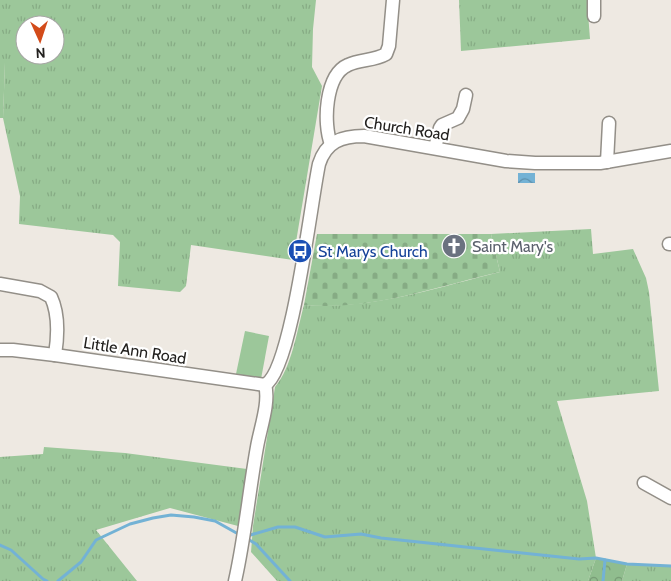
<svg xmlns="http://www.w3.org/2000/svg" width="671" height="581" font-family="Cabin,sans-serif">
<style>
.grass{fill:url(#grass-tufts);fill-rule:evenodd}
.forest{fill:url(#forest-crowns)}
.cemetery{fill:url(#cemetery-stones)}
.park{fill:#9cc79a}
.water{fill:url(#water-waves)}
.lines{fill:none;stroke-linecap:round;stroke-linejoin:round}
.stream{stroke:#73b2d5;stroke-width:3}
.minor-casing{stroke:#938f88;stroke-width:15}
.minor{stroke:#fff;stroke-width:12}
.labels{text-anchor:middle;stroke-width:4.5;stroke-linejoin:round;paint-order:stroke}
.street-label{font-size:16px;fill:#22201e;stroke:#fff}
.worship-label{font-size:16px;fill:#5b616d;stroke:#fff;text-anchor:start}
.transit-label{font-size:16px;fill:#164399;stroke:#fff;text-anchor:start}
</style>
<defs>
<pattern id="grass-tufts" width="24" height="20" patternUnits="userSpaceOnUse" patternTransform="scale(1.25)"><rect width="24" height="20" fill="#9cc79a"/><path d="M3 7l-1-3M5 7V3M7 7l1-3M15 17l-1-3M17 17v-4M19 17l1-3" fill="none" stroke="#86ab84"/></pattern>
<pattern id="forest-crowns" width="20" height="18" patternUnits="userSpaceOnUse" patternTransform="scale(1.25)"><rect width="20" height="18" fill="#90bd8e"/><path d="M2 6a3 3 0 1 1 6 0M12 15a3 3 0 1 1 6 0" fill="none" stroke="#759973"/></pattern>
<pattern id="cemetery-stones" width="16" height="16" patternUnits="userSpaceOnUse" patternTransform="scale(1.25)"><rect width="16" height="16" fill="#9cc79a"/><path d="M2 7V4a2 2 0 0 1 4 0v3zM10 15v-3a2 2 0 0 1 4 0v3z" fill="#86ab84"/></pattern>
<pattern id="water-waves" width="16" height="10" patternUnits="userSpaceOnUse" patternTransform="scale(1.25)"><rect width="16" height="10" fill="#73b2d5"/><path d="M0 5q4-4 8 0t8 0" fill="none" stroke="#5e90ac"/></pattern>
</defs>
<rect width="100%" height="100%" fill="#eee9e2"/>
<g class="grass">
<path d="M0,0h316l-3,29 -1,38 10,19 -29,174 -102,-15 -5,41 -6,6 -62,-6 2,-44 -7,-7 -94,-11 1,-28 -17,-78 2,-55h-5zM25,25h30v30h-30z"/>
<path d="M459,0h128l3,39 -129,12z"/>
<path d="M591,229l2,25 40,-5 13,29 3,14 10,99 -102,10 30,100 9,57 -8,23h-311l-26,-29 2,-26 22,-139c17,-20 22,-57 29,-82 67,5 131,-17 196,-33l-9,-38z"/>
<path d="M44,447l81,6 122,16 -9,57 -68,-18 -74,22 41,51h-137v-124l43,-3z"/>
<path d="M627,564l44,2v15h-49z"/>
</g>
<path class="forest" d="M596,558l31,6 -5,17h-34z"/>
<path class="cemetery" d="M317,234h174l9,38c-65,15 -129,39 -196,33z"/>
<g class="park">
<path d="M0,63h5l-2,55h-3z"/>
<path d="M245,331l24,5 -8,43 -25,-5z"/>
</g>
<rect class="water" x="518" y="173" width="17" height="10"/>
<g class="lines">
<g class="stream">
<path d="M247,536l31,-9h17l30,10 36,-3 20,4 198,21 17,-1 31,6 44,2"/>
<path d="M246,538l10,6 34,37"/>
<path d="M0,545l11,5 32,29 4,2"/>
<path d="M58,581l23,-19 15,-22 34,-16 23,-6 18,-3 23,2 21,4 25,14"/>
<path d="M603,581l2,-21"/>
</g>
<g class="minor-casing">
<g id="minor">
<path d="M594,0v16"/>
<path d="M331,144c-8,-20 -6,-69 17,-79 12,-6 26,-4 38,-11l3,-8 4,-46"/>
<path d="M435,148l5,-20 2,-3 16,-7 5,-9 3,-14"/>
<path d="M607,162l2,-39"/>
<path d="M669,244h2"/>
<path d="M0,284l40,7 11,6c8,17 7,39 4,58"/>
<path d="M0,350h13l42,5 210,30"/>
<path d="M265,385c27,-15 46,-184 54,-221 7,-22 22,-28 45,-28l142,25 29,2h65l71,-12"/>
<path d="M644,483l27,15"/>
<path d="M235,581c10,-44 14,-90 22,-134 3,-18 13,-45 8,-62"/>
</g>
</g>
<use href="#minor" class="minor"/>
</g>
<defs>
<g id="church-disc" transform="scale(1.25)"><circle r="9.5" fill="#6b7280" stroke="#fff"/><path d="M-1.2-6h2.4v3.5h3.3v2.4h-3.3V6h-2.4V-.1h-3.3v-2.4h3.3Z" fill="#fff"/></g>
<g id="bus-disc" transform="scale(1.25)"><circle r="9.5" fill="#1a4fb4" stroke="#fff"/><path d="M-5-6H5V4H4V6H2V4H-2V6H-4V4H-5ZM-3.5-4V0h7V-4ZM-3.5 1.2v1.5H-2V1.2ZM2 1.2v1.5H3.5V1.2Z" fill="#fff"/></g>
</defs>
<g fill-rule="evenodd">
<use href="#church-disc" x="454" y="246"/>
<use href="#bus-disc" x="300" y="251"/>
</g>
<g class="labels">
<g class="street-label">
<text transform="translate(407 128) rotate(9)" y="6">Church Road</text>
<text transform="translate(135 350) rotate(9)" y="6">Little Ann Road</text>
</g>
<g class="worship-label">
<text x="472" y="252">Saint Mary's</text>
</g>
<g class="transit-label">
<text x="318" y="257">St Marys Church</text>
</g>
</g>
<g transform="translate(40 40) rotate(177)"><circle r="24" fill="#ffffff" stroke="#a7a6a5"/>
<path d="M0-4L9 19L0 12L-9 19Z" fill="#d34b1a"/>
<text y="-8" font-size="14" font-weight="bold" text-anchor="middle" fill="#22201e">N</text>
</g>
</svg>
